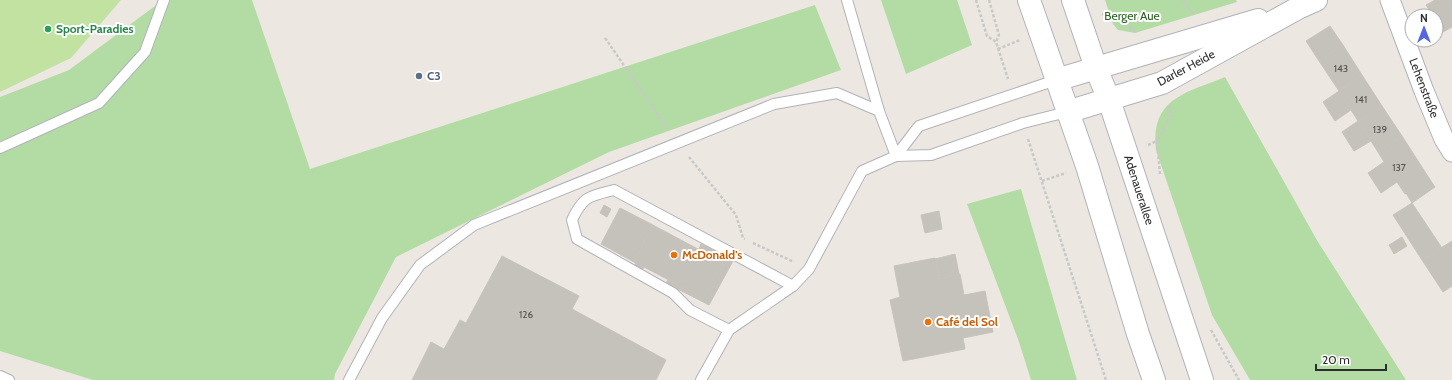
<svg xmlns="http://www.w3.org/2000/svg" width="1452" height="380" font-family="Cabin,sans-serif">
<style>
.green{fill:#b3dca4}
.pitch{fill:#c2e2a1}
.building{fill:#c5c2bc;stroke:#c8c4ba}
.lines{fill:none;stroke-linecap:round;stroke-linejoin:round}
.lane-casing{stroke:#b1b2bb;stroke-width:12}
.street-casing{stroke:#b1b2bb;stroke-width:21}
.secondary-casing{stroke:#b1b2bb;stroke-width:24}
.path{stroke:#c8c8c8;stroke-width:2.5;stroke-dasharray:3 2;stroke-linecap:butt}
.lane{stroke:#fff;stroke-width:10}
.street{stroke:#fff;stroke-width:19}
.secondary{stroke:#fff;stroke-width:22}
.leisure-dot{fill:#2e9e5b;stroke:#fff;stroke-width:1.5}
.service-dot{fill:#5c6f8a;stroke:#fff;stroke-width:1.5}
.food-dot{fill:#e8710a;stroke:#fff;stroke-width:1.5}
.labels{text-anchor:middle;stroke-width:4;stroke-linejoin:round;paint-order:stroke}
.number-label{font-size:10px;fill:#535251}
.park-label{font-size:12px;fill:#2c6224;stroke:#fff}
.leisure-label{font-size:12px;font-weight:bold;fill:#27864d;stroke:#fff;text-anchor:start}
.street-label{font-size:12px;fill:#2d2d2d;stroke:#fff}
.service-label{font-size:12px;font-weight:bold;fill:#4e5e75;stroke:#fff;text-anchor:start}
.food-label{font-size:12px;font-weight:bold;fill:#c56008;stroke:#fff;text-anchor:start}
</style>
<rect width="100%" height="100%" fill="#ece8e1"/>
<g class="green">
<path d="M163,0h89l58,169 505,-164 26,65 -232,82 -213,105 -61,117 -1,6h-241l-93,-29v-254l69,-27z"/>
<path d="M881,0h76l15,45 -66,29z"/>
<path d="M1105,0h131l1,2 -102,31 -17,-3 -5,-6z"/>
<path d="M1225,77l93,165 88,138h-156l-38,-65 -56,-165c-6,-52 30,-57 69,-73z"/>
<path d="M1021,189l56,191h-46l-12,-38 -52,-138z"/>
</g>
<path class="pitch" d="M0,0h121l-50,58 -71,34z"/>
<g class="building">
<path d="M1435,0h17v27l-9,5 -7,-11v-5h-3l-7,-11z"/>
<path d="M1330,26l13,19 -24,16 -13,-20z"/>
<path d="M1343,45l19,30 -23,16 -20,-30z"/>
<path d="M1362,75l20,31 -24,15 -19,-30z"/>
<path d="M1339,91l12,19 -16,11 -12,-19z"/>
<path d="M1382,106l20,30 -24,16 -20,-31z"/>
<path d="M1358,121l13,20 -17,10 -12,-19z"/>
<path d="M1402,136l27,42 -24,16 -8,-12 -16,11 -13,-20 16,-11 -6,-10z"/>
<path d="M1429,178l6,9 -23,16 -6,-10z"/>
<path d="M1412,203l30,45 -20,12 -29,-45z"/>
<path d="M604,205l7,4 -4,8 -7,-4z"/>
<path d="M620,208l33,17 -19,37 -33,-18z"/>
<path d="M939,211l3,18 -17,4 -4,-18z"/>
<path d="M653,225l69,37 -19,36 -59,-31 -2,3 -7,-5 1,-2 -2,-1z"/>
<path d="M1402,237l5,9 -13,8 -5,-9z"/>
<path d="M1452,241v45l-9,6 -21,-32z"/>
<path d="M701,244l32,17 -24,44 -43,-22 2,-3 35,18 19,-36 -23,-13z"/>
<path d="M955,254l4,20 -20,5 -4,-20z"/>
<path d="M502,256l77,40 -7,13 94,51 -10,20h-244l19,-38 13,7 16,-29 6,3z"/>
<path d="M935,258l4,21 21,-5 4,21 21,-4 8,41 -30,6 2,11 -62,12 -13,-61 10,-3 -6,-31z"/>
</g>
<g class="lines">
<g class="lane-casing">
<g id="lane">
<path d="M847,0l32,111 17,45"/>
<path d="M0,148l99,-45 46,-51 19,-52"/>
<path d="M896,156l23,-30 137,-46"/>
<path d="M729,330l-39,-20 -17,-17 -96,-54 -5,-19c11,-24 18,-24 42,-30l179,96"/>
<path d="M0,376l9,4"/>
<path d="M349,380l33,-62 38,-53 54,-40 300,-121 63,-11 42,18"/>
<path d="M701,380l28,-50 64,-44 16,-17 53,-98 34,-15 35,-1 92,-32 44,-11"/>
</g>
</g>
<g class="street-casing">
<path id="street" d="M1390,0l34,91 20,48 8,13"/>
</g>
<g class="secondary-casing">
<g id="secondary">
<path d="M1029,0l58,166 51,168 16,46"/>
<path d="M1073,0l23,68 13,32 93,280"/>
<path d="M1056,80l202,-60"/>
<path d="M1067,112l95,-29 136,-75 18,-8"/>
</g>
</g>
<g class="path">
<path d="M976,0l11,36 9,6 12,37"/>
<path d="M989,0l10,35 -3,7"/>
<path d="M1183,0l11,16"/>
<path d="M1102,14l11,3 23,15"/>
<path d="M605,38l63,91"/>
<path d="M998,49l22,-9"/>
<path d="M1028,139l78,241"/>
<path d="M1148,145l9,-4"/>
<path d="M689,157l47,58 7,23 2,1"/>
<path d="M1160,174l-3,-33 15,-27 -4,-10"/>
<path d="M1042,181l24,-8"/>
<path d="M753,243l41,19"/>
<path d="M1211,330l28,50"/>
</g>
<use href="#lane" class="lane"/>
<use href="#street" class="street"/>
<use href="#secondary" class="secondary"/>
</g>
<circle class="leisure-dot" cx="48" cy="29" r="4"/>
<circle class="service-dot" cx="419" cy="76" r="4"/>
<g class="food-dot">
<circle cx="674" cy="255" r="4"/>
<circle cx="928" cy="322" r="4"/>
</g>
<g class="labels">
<g class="number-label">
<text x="1341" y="72">143</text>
<text x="1361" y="103">141</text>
<text x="1380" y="133">139</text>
<text x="1399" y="171">137</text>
<text x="526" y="318">126</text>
</g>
<g class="park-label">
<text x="1132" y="20">Berger Aue</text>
</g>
<g class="leisure-label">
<text x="56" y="33">Sport-Paradies</text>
</g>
<g class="street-label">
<text transform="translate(1186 68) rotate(-28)" y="4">Darler Heide</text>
<text transform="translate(1424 88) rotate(69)" y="4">Lehenstraße</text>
<text transform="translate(1139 190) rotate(72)" y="4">Adenauerallee</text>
</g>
<g class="service-label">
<text x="427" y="80">C3</text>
</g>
<g class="food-label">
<text x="682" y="259">McDonald's</text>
<text x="936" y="326">Café del Sol</text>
</g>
</g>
<g transform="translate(1424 28)"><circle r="19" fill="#ffffff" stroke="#ababab"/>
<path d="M0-3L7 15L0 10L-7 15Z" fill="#5566e5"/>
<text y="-6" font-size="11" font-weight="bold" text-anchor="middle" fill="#2d2d2d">N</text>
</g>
<path d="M1316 364v6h70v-6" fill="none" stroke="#2d2d2d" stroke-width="2"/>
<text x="1322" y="364" font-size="12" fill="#2d2d2d" stroke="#ffffff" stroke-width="3" paint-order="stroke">20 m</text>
</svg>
